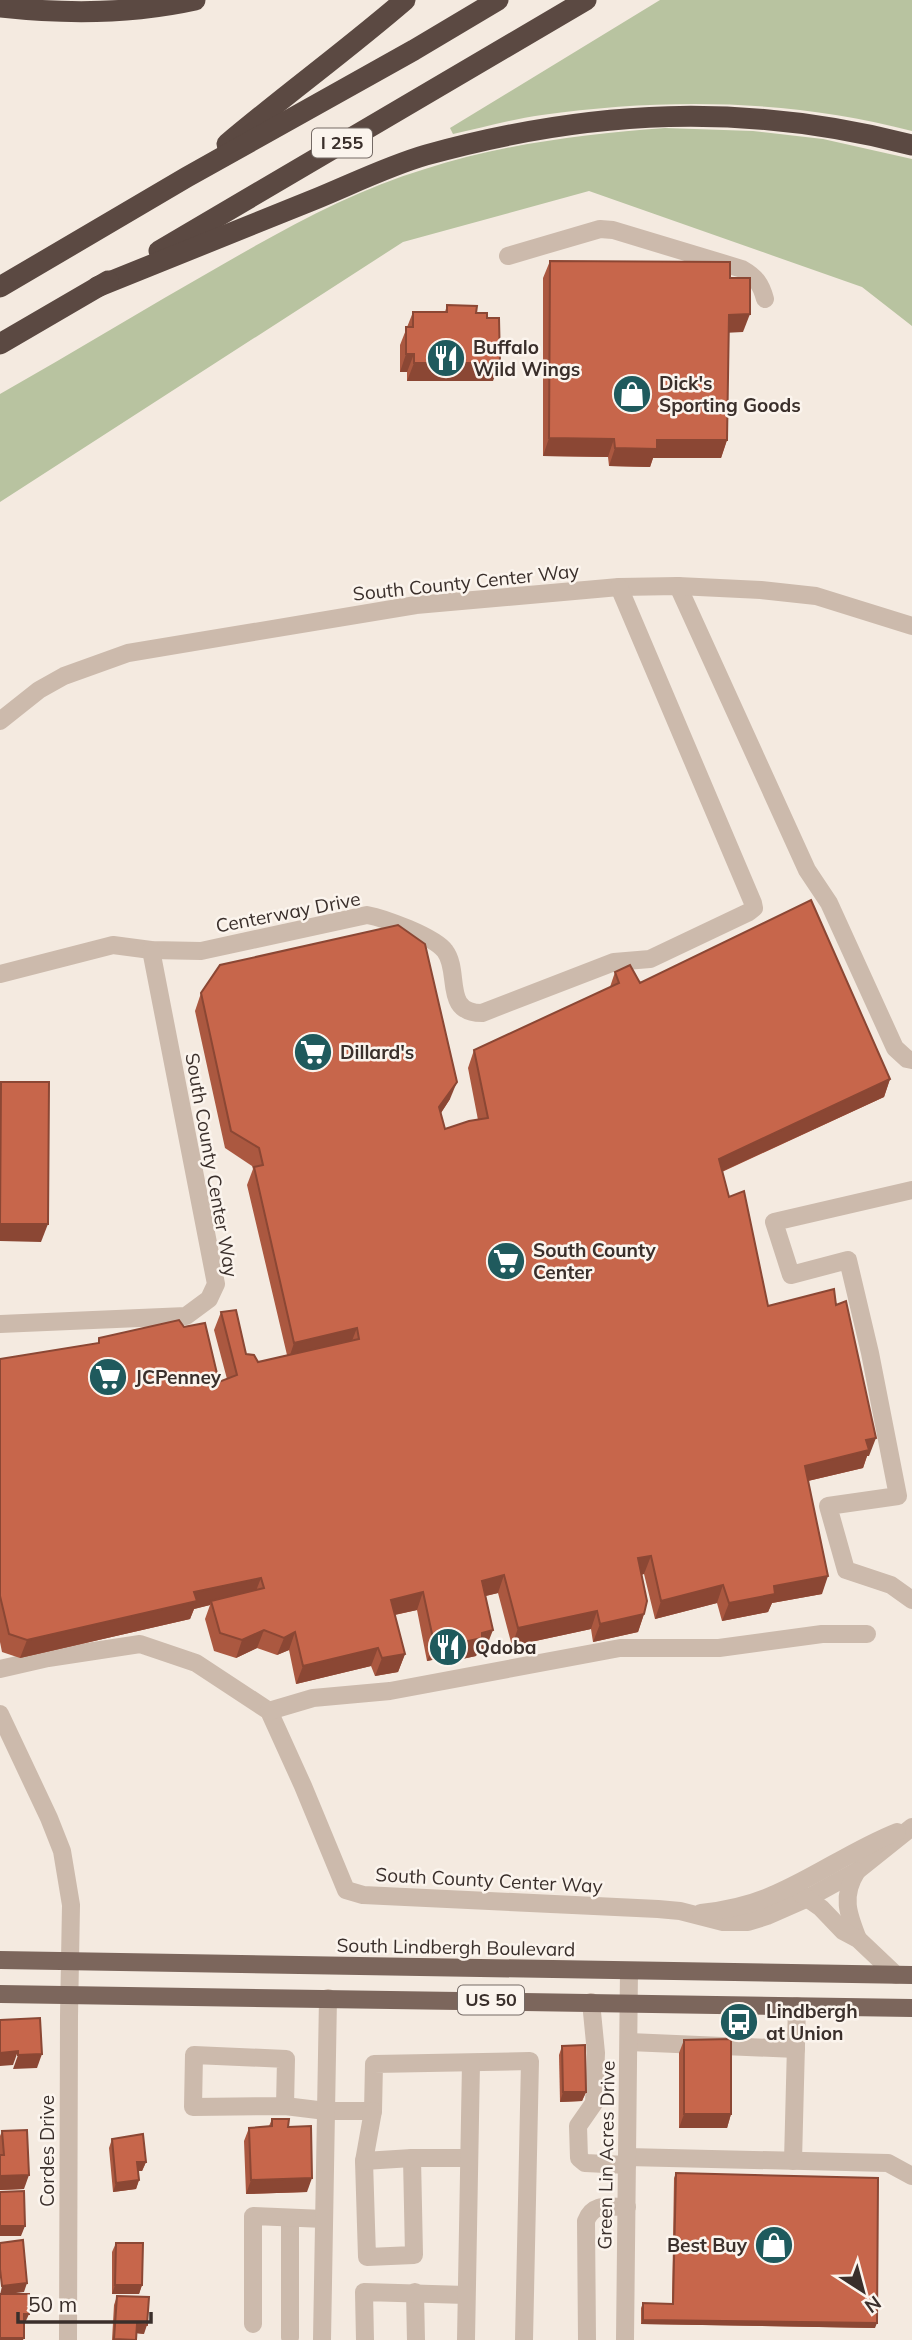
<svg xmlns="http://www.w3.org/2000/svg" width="912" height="2340" font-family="Mulish,sans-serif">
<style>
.green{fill:#b8c3a0}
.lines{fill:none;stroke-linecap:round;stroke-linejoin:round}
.minor{stroke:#ccbaac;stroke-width:18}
.major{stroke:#7c665c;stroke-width:18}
.highway{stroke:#5b4942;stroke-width:21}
.wall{fill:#ab5840}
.shaded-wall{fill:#8b4734}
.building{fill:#c7664b;stroke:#8b4734;stroke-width:2}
.labels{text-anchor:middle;stroke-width:5;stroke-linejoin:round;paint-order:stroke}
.shield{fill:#fbf4ed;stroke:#746a65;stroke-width:2}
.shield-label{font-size:18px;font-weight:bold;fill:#3a2f2b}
.poi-label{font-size:19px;font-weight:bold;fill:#3a2f2b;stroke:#fbf4ed;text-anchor:start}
.street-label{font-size:19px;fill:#3a2f2b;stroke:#fbf4ed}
</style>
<rect width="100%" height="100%" fill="#f4eae0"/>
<g class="green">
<path d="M660,0h252v131c-121,-32 -247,-33 -370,-16 -30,4 -60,13 -89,19l-3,-6z"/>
<path d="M665,128l88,3 70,8 89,20v167l-50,-39 -273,-96 -186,51 -403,260v-108c74,-42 146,-86 220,-128 66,-38 132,-75 205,-97 78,-25 159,-35 240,-41z"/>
</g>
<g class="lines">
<g class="minor">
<path d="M508,256l92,-27 13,1 129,39c14,8 19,15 23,30"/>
<path d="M678,586l129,284 22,33 66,145 12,11 5,1"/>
<path d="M0,721l39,-31 25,-14 64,-23 288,-48 203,-18 59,-1 83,4 55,6 96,30"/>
<path d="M0,974l113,-29 38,5 50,1 166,-36c17,3 68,22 78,36 16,21 -3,62 37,62l132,-51 36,-3 99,-47 5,-4 -1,-5 -134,-316"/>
<path d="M912,1190l-138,32 17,53 57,-15 22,93 28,143 -70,10 18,64 45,15 21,15"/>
<path d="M0,1324l186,-8 23,-17 7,-15 -65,-334"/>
<path d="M0,1669l48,-11 92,-14 56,19 73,48 34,75 43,104 17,5 295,14 22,2 43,11h25l19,-6 41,-18 49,-27 55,-44"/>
<path d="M269,1711l44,-13 77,-7 230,-43h99l103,-14h45"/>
<path d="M0,1714l49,104 13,33 9,54 -2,111 -1,324"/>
<path d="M857,1871c-16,25 -9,43 1,68"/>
<path d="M801,1894l20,14 22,23 15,8 38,36"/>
<path d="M701,1913c26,-3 50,-8 74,-19 42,-18 79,-45 122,-62"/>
<path d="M591,2002l5,51 -2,50 -16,23 1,32 6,5 42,2"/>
<path d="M629,2042l167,7"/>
<path d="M285,2106l1,-47 -92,-4 -1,52 92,-1 41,5h47l1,-47 156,-3 -6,279"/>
<path d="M373,2111l-9,50 3,96 47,-2 -2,-97"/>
<path d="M627,2157l261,6 24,13"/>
<path d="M364,2161l48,-3h57"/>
<path d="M793,2161l4,-155"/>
<path d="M290,2218v119"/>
<path d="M415,2292l1,48"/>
<path d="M253,2324v-108l71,3"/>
<path d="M322,2340l6,-342"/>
<path d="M365,2340l-1,-48 102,3"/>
<path d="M466,2340l5,-277"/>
<path d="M587,2340l-1,-119c7,-19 23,-14 41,-14"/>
<path d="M625,2340l4,-369"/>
</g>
<g class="major">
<path d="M0,1960l912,15"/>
<path d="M0,1994l912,14"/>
</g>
<g class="highway">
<path d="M0,7c64,7 132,7 195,-7"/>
<path d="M227,144c58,-49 120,-94 178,-144"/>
<path d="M159,251l427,-251"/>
<path d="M0,287l187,-110 227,-127 84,-50"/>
<path d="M97,287c72,-29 144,-58 216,-87 37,-15 75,-34 113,-45 166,-46 319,-53 486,-10"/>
<path d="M0,344l108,-63"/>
</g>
</g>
<g class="wall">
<path d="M550,261l180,17 13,54h-14l-2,108 -6,18h-68l-3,9 -41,-1 -1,-9 -65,-1v-178z"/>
<path d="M447,305l29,8 17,68h-86v-9h-7v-27l13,-33h32z"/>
<path d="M615,972l25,11 250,96 -6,18 -162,75 7,25 39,109 68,-1 33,151h-2l-4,12 -55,13 14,113 -50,9 -4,9 -46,9 -5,-18 -62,16 -11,-45 -3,1 3,39 -6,18 -45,10 -2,-13 -79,17 -14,-53 -12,3v52l-8,3 -2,5 -37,8 -2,-5 -10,2 -10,-51 -22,5 10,39 -7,18 -23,4 -4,-10 -75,18 -7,-34 -12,5 -20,-7 -21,10 -22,-7 -9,-32 5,-14 -16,4 -4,10 -170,39 -18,-6 -2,-10v-283l98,-16 1,-5 120,44 8,-3 -13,-49 7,-18 25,42 12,8 29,-7 -40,-170 6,-16 -1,-3 -27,-18 -30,-137 6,-18 249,106 -9,14 4,16 33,-9 -10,-52 6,-18 136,-63z"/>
<path d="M684,2040l47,74 -4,14h-48v-75z"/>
<path d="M562,2046l24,46 -4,9 -22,1 -1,-47z"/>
<path d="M272,2119l16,8 19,65 -61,2 -2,-53 5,-13 20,-2z"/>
<path d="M2,2131l22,58 -24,1v-54z"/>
<path d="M112,2139l34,23 -4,9h-4l1,9 -3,9 -23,3 -4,-44z"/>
<path d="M676,2173l199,155 -234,-4v-16l2,-5 29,1 2,-126z"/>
<path d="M116,2243l26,42 -3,9h-27v-42z"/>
<path d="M117,2296l27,38 -7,-1 -1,7h-24l2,-35z"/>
</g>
<g class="shaded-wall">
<path d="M750,314l-7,18 -20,1 6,-18z"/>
<path d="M406,354h8l-7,18h-7z"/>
<path d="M414,363h86l-7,18h-86z"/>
<path d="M549,438l65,1 -6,18 -65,-1z"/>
<path d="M657,440h70l-6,18h-68l-3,9 -41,-1 6,-18z"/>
<path d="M890,1079l-6,18 -172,79 7,-17z"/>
<path d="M457,1082l-7,17 -17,26 6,-18z"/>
<path d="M0,1224h48l-7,18 -41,-1z"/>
<path d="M357,1328l-7,18 -62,15 6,-18z"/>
<path d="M876,1438l-7,18h-2l-4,12 -64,15 6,-17 61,-26z"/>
<path d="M651,1556l-7,18 -13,2 7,-18z"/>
<path d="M504,1575l-6,18 -22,5 6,-17z"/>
<path d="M828,1576l-6,18 -50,9 -4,9 -46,9 7,-18 45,-17z"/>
<path d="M261,1578l-7,18 -43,5 -1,4 -16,4 -4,10 -170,39 7,-18 167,-48z"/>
<path d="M723,1585l-6,18 -62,16 6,-18z"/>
<path d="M423,1592l-6,18 -33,7 7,-17z"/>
<path d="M597,1611l-6,18 -79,17 6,-18z"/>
<path d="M644,1614l-6,18 -45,10 7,-18z"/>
<path d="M264,1630l-7,18 -21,10 6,-18z"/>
<path d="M493,1630l-7,18 -8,3 -2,5 -37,8 6,-18z"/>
<path d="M295,1632l-6,18 -12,5 7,-17z"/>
<path d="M444,1641l-7,18 -10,2 7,-18z"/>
<path d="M378,1648l-7,18 -75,18 7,-18z"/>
<path d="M405,1654l-7,18 -23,4 7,-18z"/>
<path d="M18,2051l-5,14 -13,1v-13z"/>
<path d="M42,2054l-5,14 -24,1 5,-14z"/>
<path d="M563,2092h23l-4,9 -22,1z"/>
<path d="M684,2114h47l-4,14h-48z"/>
<path d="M137,2162h9l-4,9h-9z"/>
<path d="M29,2175l-5,14 -24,1v-14z"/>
<path d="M312,2178l-5,14 -61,2 5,-14z"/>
<path d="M139,2180l-3,9 -23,3 3,-9z"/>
<path d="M0,2226h25l-4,10h-21z"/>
<path d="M27,2283l-3,9 -24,3 2,-9z"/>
<path d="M115,2285h27l-3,9h-27z"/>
<path d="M24,2314h5l-4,9h-4z"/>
<path d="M643,2320l234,3 -2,5 -234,-4z"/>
<path d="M137,2324l10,1 -3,9 -10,-1z"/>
<path d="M0,2338h24l-1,2h-23z"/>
</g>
<g class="building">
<path d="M550,261l180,1v16h20v36l-21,1 -2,125h-70v9l-42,-1 -1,-9 -65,-1z"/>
<path d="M447,305l30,1 -1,7h11v5h12l1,45h-86v-9h-8v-27h7v-15h34z"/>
<path d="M811,900l79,179 -171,80 10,38 15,-6 24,115 66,-17 2,16 10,-4 30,137 -10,2 3,10 -64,16 23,110 -54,10 1,8 -46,9 -6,-18 -62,16 -10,-45 -13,2 9,43 -3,13 -44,10 -3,-13 -79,17 -14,-53 -22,6 11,49 -11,3v5l-37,8 -1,-5 -10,2 -11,-51 -32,8 14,54 -23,4 -4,-10 -75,18 -8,-34 -11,6 -20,-8 -22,10 -22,-7 -9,-32 53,-13 -3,-10 -67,14 3,9 -170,39 -18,-6 -9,-38v-237l99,-16v-5l80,-18 5,7 21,-4 14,59 18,-7 -16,-63 15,-2 10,44 8,1 4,7 101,-23 -2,-11 -63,15 -40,-176 9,-2 -4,-17 -28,-17 -30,-138 19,-28 178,-40 27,19 32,138 -18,25 6,22 24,-8 19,-3 -14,-68 145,-67 -4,-11 15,-7 10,18z"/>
<path d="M1,1082h48l-1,142h-48z"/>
<path d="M40,2018l2,36 -24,1v-4l-18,2v-33z"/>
<path d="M731,2039v75h-47v-74z"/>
<path d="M585,2045l1,47h-23l-1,-46z"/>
<path d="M272,2119h17l-1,8 23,-1 1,52 -61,2 -2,-52 23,-2z"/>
<path d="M27,2130l2,45 -29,1v-21h4l-2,-24z"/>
<path d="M143,2134l3,28h-9l2,18 -23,3 -4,-44z"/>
<path d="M676,2173l202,5 -1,145 -234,-3v-17l30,1z"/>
<path d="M24,2191l1,35h-25v-34z"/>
<path d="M23,2240l4,43 -25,3 -2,-17v-26z"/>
<path d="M116,2243h27l-1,42h-27z"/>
<path d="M0,2294h29v20h-5v24h-24z"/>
<path d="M117,2296l32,1 -2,28 -10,-1 -1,16 -22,-1z"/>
</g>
<defs>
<g id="restaurant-disc" transform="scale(2.0125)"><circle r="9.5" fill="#1f5a5d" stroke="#fbf4ed"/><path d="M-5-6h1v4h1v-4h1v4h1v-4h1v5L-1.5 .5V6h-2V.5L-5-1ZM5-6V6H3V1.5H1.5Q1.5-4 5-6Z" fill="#fff"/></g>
<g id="shop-disc" transform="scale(2.0125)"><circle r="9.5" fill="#1f5a5d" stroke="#fbf4ed"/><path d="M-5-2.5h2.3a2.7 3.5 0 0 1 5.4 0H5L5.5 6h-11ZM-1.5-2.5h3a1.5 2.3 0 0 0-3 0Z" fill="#fff"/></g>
<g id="supermarket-disc" transform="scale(2.0125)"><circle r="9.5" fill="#1f5a5d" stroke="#fbf4ed"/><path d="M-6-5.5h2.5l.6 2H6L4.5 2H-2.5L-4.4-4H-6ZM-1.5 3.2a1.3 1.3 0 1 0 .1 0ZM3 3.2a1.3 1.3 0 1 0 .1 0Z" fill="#fff"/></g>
<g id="bus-disc" transform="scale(2.0125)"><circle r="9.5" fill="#1f5a5d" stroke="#fbf4ed"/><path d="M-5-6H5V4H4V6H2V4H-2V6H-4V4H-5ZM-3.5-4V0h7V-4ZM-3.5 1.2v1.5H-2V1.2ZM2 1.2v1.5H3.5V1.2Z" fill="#fff"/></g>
</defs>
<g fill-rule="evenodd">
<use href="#restaurant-disc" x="446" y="358"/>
<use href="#shop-disc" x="632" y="394"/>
<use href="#supermarket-disc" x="313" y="1052"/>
<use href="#supermarket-disc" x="506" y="1261"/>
<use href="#supermarket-disc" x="108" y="1377"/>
<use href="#restaurant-disc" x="448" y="1647"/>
<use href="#bus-disc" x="739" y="2022"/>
<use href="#shop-disc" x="774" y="2245"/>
</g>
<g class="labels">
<g class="shield">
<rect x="312" y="128.5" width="60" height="29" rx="5"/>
<rect x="458" y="1985.5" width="66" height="29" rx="5"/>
</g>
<g class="shield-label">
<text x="342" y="149">I 255</text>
<text x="491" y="2006">US 50</text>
</g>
<g class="poi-label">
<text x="473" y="354">Buffalo<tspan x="473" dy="22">Wild Wings</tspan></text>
<text x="659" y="390">Dick's<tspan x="659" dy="22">Sporting Goods</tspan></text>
<text x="340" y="1059">Dillard's</text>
<text x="533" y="1257">South County<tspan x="533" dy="22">Center</tspan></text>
<text x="135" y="1384">JCPenney</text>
<text x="475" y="1654">Qdoba</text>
<text x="766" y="2018">Lindbergh<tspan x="766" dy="22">at Union</tspan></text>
<text x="747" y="2252" text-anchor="end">Best Buy</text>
</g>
<g class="street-label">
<text transform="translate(466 582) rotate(-6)" y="7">South County Center Way</text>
<text transform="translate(288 912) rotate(-11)" y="7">Centerway Drive</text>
<text transform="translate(212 1165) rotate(80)" y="7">South County Center Way</text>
<text transform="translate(489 1880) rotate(3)" y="7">South County Center Way</text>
<text transform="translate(456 1947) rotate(1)" y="7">South Lindbergh Boulevard</text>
<text transform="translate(47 2151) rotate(-90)" y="7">Cordes Drive</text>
<text transform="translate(606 2155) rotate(-89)" y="7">Green Lin Acres Drive</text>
</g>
</g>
<g transform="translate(863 2291) rotate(144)" stroke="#fbf4ed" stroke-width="5" paint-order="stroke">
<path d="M0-5L12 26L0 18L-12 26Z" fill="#3a2f2b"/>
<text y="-10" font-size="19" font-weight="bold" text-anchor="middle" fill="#3a2f2b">N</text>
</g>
<path d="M18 2312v10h133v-10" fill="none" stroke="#3a2f2b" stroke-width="3.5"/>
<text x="28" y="2312" font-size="21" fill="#3a2f2b" stroke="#fbf4ed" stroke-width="5" paint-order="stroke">50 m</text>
</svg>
